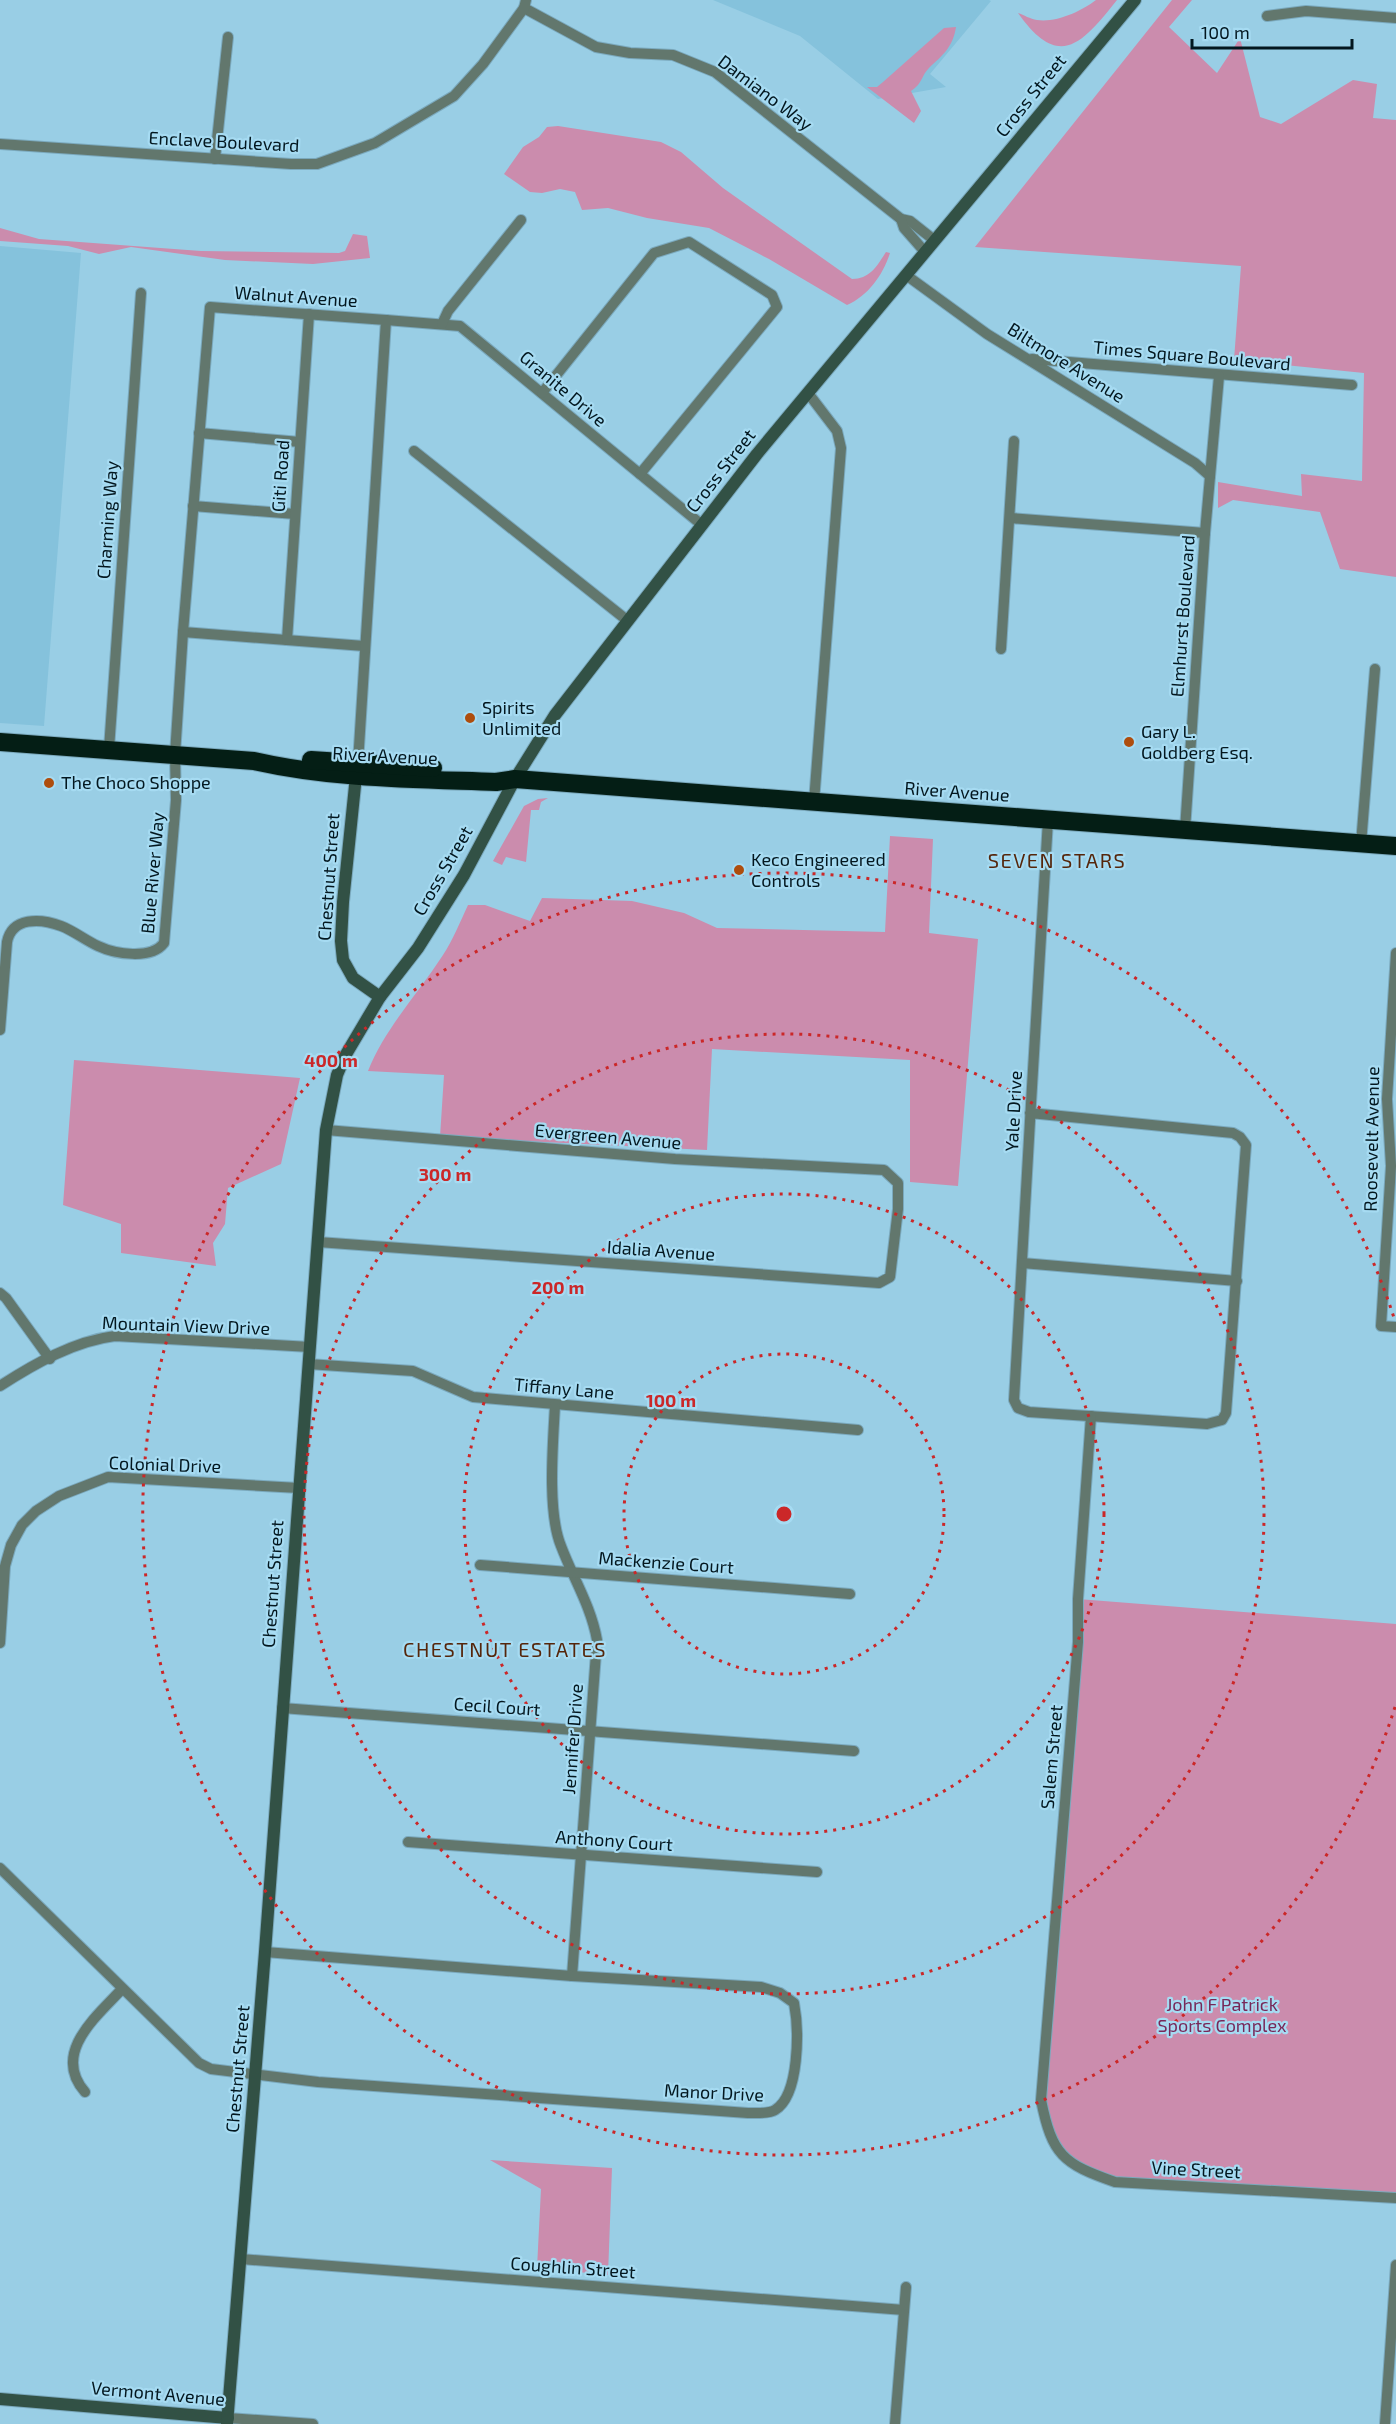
<svg xmlns="http://www.w3.org/2000/svg" width="1396" height="2424" font-family="'Exo 2',sans-serif">
<style>
.built{fill:#85c2dc}
.green{fill:#cb8cad}
.lines{fill:none;stroke-linecap:round;stroke-linejoin:round}
.street-casing{stroke:#7ba9bd;stroke-width:12}
.secondary-casing{stroke:#7ba9bd;stroke-width:14}
.highway-casing{stroke:#7ba9bd;stroke-width:20}
.street{stroke:#62776d;stroke-width:10}
.secondary{stroke:#325145;stroke-width:12}
.highway{stroke:#041e15;stroke-width:18}
.ring{fill:none;stroke:#cb2728;stroke-width:3;stroke-dasharray:3 6}
.poi-dot{fill:#ae4d0d;stroke:#a6dbf2;stroke-width:2}
.labels{text-anchor:middle;stroke-width:4.5;stroke-linejoin:round;paint-order:stroke}
.street-label{font-size:18px;fill:#03171f;stroke:#a6dbf2}
.poi-label{font-size:18px;fill:#03171f;stroke:#a6dbf2;text-anchor:start}
.park-label{font-size:18px;fill:#782758;stroke:#a6dbf2}
.neighbourhood-label{font-size:20px;letter-spacing:1.5px;fill:#55260b;stroke:#a6dbf2}
.centre{fill:#cb2728;stroke:#a6dbf2;stroke-width:3}
.ring-label{font-size:18px;text-anchor:middle;font-weight:bold;fill:#cb2728;stroke:#a6dbf2;stroke-width:4.5;stroke-linejoin:round;paint-order:stroke}
</style>
<rect width="100%" height="100%" fill="#99cee5"/>
<g class="built">
<path d="M713,0h276l2,1 -61,73 16,13 -68,12 -78,-63z"/>
<path d="M0,246l81,7 -37,473 -44,-3z"/>
</g>
<g class="green">
<path d="M1096,0h21c-35,44 -58,71 -99,13 6,2 12,6 19,7 19,3 45,-9 59,-20z"/>
<path d="M1172,0h20l-23,27 48,46 23,-35 20,79 21,7 72,-44 24,4 -4,34 23,2v457l-56,-8 -20,-57 -87,-12 -15,8v-26l84,14 -1,-22 61,7 2,-108 -130,-13 7,-94 -266,-19z"/>
<path d="M956,27c-3,20 -13,28 -27,41 -8,8 -6,15 -18,23l10,20 -7,12 -47,-36h10l6,-5 61,-54z"/>
<path d="M558,126l103,16 20,10 42,36 129,91c18,0 25,-13 34,-27l4,1c-7,22 -22,43 -43,52l-78,-46 -60,-31 -62,-10 -39,-10 -26,2 -7,-18 -15,-3 -18,4 -12,-1 -26,-18 19,-27 16,-10 8,-10z"/>
<path d="M0,228l39,11 162,12 138,2 6,-2 8,-17 14,2 3,22 -57,6 -88,-4 -94,-13 -32,7 -31,-8 -68,-5z"/>
<path d="M548,798l-7,4 -2,8h-8l-5,52 -20,-5 -4,8 -9,-4 31,-55 14,-7z"/>
<path d="M890,836l43,3 -4,94 49,6 -20,247 -48,-4v-122l-198,-11 -5,101 -267,-13 4,-62 -76,-4c17,-43 50,-77 75,-116 10,-15 17,-33 25,-50h17l45,16 12,-23 90,3 52,12 33,15 168,4z"/>
<path d="M74,1060l226,18 -19,86 -53,24 -3,36 -12,19 3,23 -95,-13v-29l-58,-19z"/>
<path d="M1078,1599l318,25v578l-281,-20 -54,-27 -20,-55z"/>
<path d="M490,2160l122,8 -4,107 -71,-7 4,-79z"/>
</g>
<g class="lines">
<g class="street-casing">
<g id="street">
<path d="M524,8l72,39 34,6 43,2 42,17 186,147 9,2 24,19"/>
<path d="M1267,16l39,-5 90,7"/>
<path d="M0,144l291,20h26l58,-21 79,-47 29,-32 41,-56 2,-8"/>
<path d="M215,159l13,-122"/>
<path d="M901,219l3,9 21,24"/>
<path d="M906,275l81,59 208,129 15,13"/>
<path d="M386,320l74,6 242,199"/>
<path d="M442,324l6,-13 73,-91"/>
<path d="M1032,359l320,26"/>
<path d="M542,393l112,-140 35,-11 83,53 5,12 -137,167"/>
<path d="M808,393l29,38 4,17 -27,354"/>
<path d="M199,433l101,9"/>
<path d="M414,451l214,170"/>
<path d="M193,506l102,8"/>
<path d="M1010,518l195,15"/>
<path d="M183,632l181,14"/>
<path d="M287,640l22,-326"/>
<path d="M1001,649l13,-208"/>
<path d="M109,749l32,-456"/>
<path d="M1185,830l20,-297 14,-157"/>
<path d="M1361,844l14,-175"/>
<path d="M1396,953l-9,146 4,67 -10,160 15,1"/>
<path d="M0,1030l7,-88c5,-25 33,-24 54,-16 13,5 24,14 37,20 17,8 53,14 66,-3l12,-143 -1,-45 8,-123 27,-325 176,13 -28,443"/>
<path d="M1030,1113l203,20 7,4 6,8 -20,268 -4,7 -15,4 -178,-12 -11,-4 -4,-8c11,-193 22,-387 34,-580"/>
<path d="M318,1242l561,41 11,-6 8,-68v-26l-14,-13 -209,-11 -349,-29"/>
<path d="M1022,1263l215,18"/>
<path d="M0,1293l6,5 44,61"/>
<path d="M308,1364l105,7 60,26 385,33"/>
<path d="M0,1386c34,-22 74,-45 115,-50l195,11"/>
<path d="M555,1405c-2,38 -8,107 6,141 12,32 30,60 36,94l-25,336"/>
<path d="M1091,1416l-13,183v43l-37,458c11,55 22,64 74,82l281,16"/>
<path d="M480,1565l370,29"/>
<path d="M0,1643l5,-77 6,-21 11,-20 14,-14 23,-15 49,-19 191,11"/>
<path d="M282,1708l572,43"/>
<path d="M408,1842l409,30"/>
<path d="M0,1868l199,195 12,6 107,13 430,31c8,0 21,1 27,-3 25,-15 24,-81 19,-107l-14,-10 -19,-6 -189,-11 -307,-24"/>
<path d="M85,2092c-34,-39 12,-76 37,-103"/>
<path d="M241,2259l663,51"/>
<path d="M228,2418l85,6"/>
<path d="M895,2424l11,-137"/>
<path d="M1385,2424l11,-159"/>
</g>
</g>
<g class="secondary-casing">
<g id="secondary">
<path d="M380,997l38,-49 46,-73 51,-96 40,-64 202,-261 378,-454"/>
<path d="M0,2399l228,19"/>
<path d="M227,2424l38,-472 61,-822 11,-55 8,-19 35,-59 -27,-19 -10,-18 -2,-19 2,-39 13,-126"/>
</g>
</g>
<g class="highway-casing">
<g id="highway">
<path d="M0,742l254,19c79,18 161,18 242,21l19,-3 881,67"/>
<path d="M311,760l122,8"/>
</g>
</g>
<use href="#street" class="street"/>
<use href="#secondary" class="secondary"/>
<use href="#highway" class="highway"/>
</g>
<g class="ring">
<circle cx="784" cy="1514" r="160"/>
<circle cx="784" cy="1514" r="320"/>
<circle cx="784" cy="1514" r="480"/>
<path d="M1395 1707A641 641 0 1 1 1395 1321"/>
</g>
<g class="poi-dot">
<circle cx="470" cy="718" r="6"/>
<circle cx="1129" cy="742" r="6"/>
<circle cx="49" cy="783" r="6"/>
<circle cx="739" cy="870" r="6"/>
</g>
<g class="labels">
<g class="street-label">
<text transform="translate(765 93) rotate(37)" y="6">Damiano Way</text>
<text transform="translate(1031 96) rotate(-51)" y="6">Cross Street</text>
<text transform="translate(224 142) rotate(3)" y="6">Enclave Boulevard</text>
<text transform="translate(296 297) rotate(4)" y="6">Walnut Avenue</text>
<text transform="translate(1192 356) rotate(5)" y="6">Times Square Boulevard</text>
<text transform="translate(1066 363) rotate(32)" y="6">Biltmore Avenue</text>
<text transform="translate(563 389) rotate(40)" y="6">Granite Drive</text>
<text transform="translate(721 471) rotate(-52)" y="6">Cross Street</text>
<text transform="translate(281 476) rotate(-86)" y="6">Giti Road</text>
<text transform="translate(108 520) rotate(-86)" y="6">Charming Way</text>
<text transform="translate(1183 616) rotate(-86)" y="6">Elmhurst Boulevard</text>
<text transform="translate(385 756) rotate(3)" y="6">River Avenue</text>
<text transform="translate(957 792) rotate(4)" y="6">River Avenue</text>
<text transform="translate(443 871) rotate(-60)" y="6">Cross Street</text>
<text transform="translate(153 873) rotate(-85)" y="6">Blue River Way</text>
<text transform="translate(329 877) rotate(-86)" y="6">Chestnut Street</text>
<text transform="translate(1014 1111) rotate(-87)" y="6">Yale Drive</text>
<text transform="translate(608 1137) rotate(5)" y="6">Evergreen Avenue</text>
<text transform="translate(1372 1139) rotate(-89)" y="6">Roosevelt Avenue</text>
<text transform="translate(661 1251) rotate(4)" y="6">Idalia Avenue</text>
<text transform="translate(186 1326) rotate(2)" y="6">Mountain View Drive</text>
<text transform="translate(564 1389) rotate(5)" y="6">Tiffany Lane</text>
<text transform="translate(165 1465) rotate(2)" y="6">Colonial Drive</text>
<text transform="translate(666 1563) rotate(4)" y="6">Mackenzie Court</text>
<text transform="translate(273 1584) rotate(-86)" y="6">Chestnut Street</text>
<text transform="translate(497 1707) rotate(4)" y="6">Cecil Court</text>
<text transform="translate(573 1739) rotate(-86)" y="6">Jennifer Drive</text>
<text transform="translate(1052 1757) rotate(-85)" y="6">Salem Street</text>
<text transform="translate(614 1841) rotate(4)" y="6">Anthony Court</text>
<text transform="translate(238 2069) rotate(-85)" y="6">Chestnut Street</text>
<text transform="translate(714 2093) rotate(3)" y="6">Manor Drive</text>
<text transform="translate(1196 2170) rotate(3)" y="6">Vine Street</text>
<text transform="translate(573 2268) rotate(4)" y="6">Coughlin Street</text>
<text transform="translate(158 2394) rotate(5)" y="6">Vermont Avenue</text>
</g>
<g class="poi-label">
<text x="482" y="714">Spirits<tspan x="482" dy="21">Unlimited</tspan></text>
<text x="1141" y="738">Gary L.<tspan x="1141" dy="21">Goldberg Esq.</tspan></text>
<text x="61" y="789">The Choco Shoppe</text>
<text x="751" y="866">Keco Engineered<tspan x="751" dy="21">Controls</tspan></text>
</g>
<g class="park-label">
<text x="1222" y="2011">John F Patrick<tspan x="1222" dy="21">Sports Complex</tspan></text>
</g>
<g class="neighbourhood-label">
<text x="1057" y="868">SEVEN STARS</text>
<text x="505" y="1657">CHESTNUT ESTATES</text>
</g>
</g>
<circle cx="784" cy="1514" r="9" class="centre"/>
<g class="ring-label">
<text x="331" y="1067">400 m</text>
<text x="445" y="1181">300 m</text>
<text x="558" y="1294">200 m</text>
<text x="671" y="1407">100 m</text>
</g>
<path d="M1192 39v9h160v-9" fill="none" stroke="#03171f" stroke-width="3"/>
<text x="1201" y="39" font-size="18" fill="#03171f" stroke="#a6dbf2" stroke-width="4.5" paint-order="stroke">100 m</text>
</svg>
